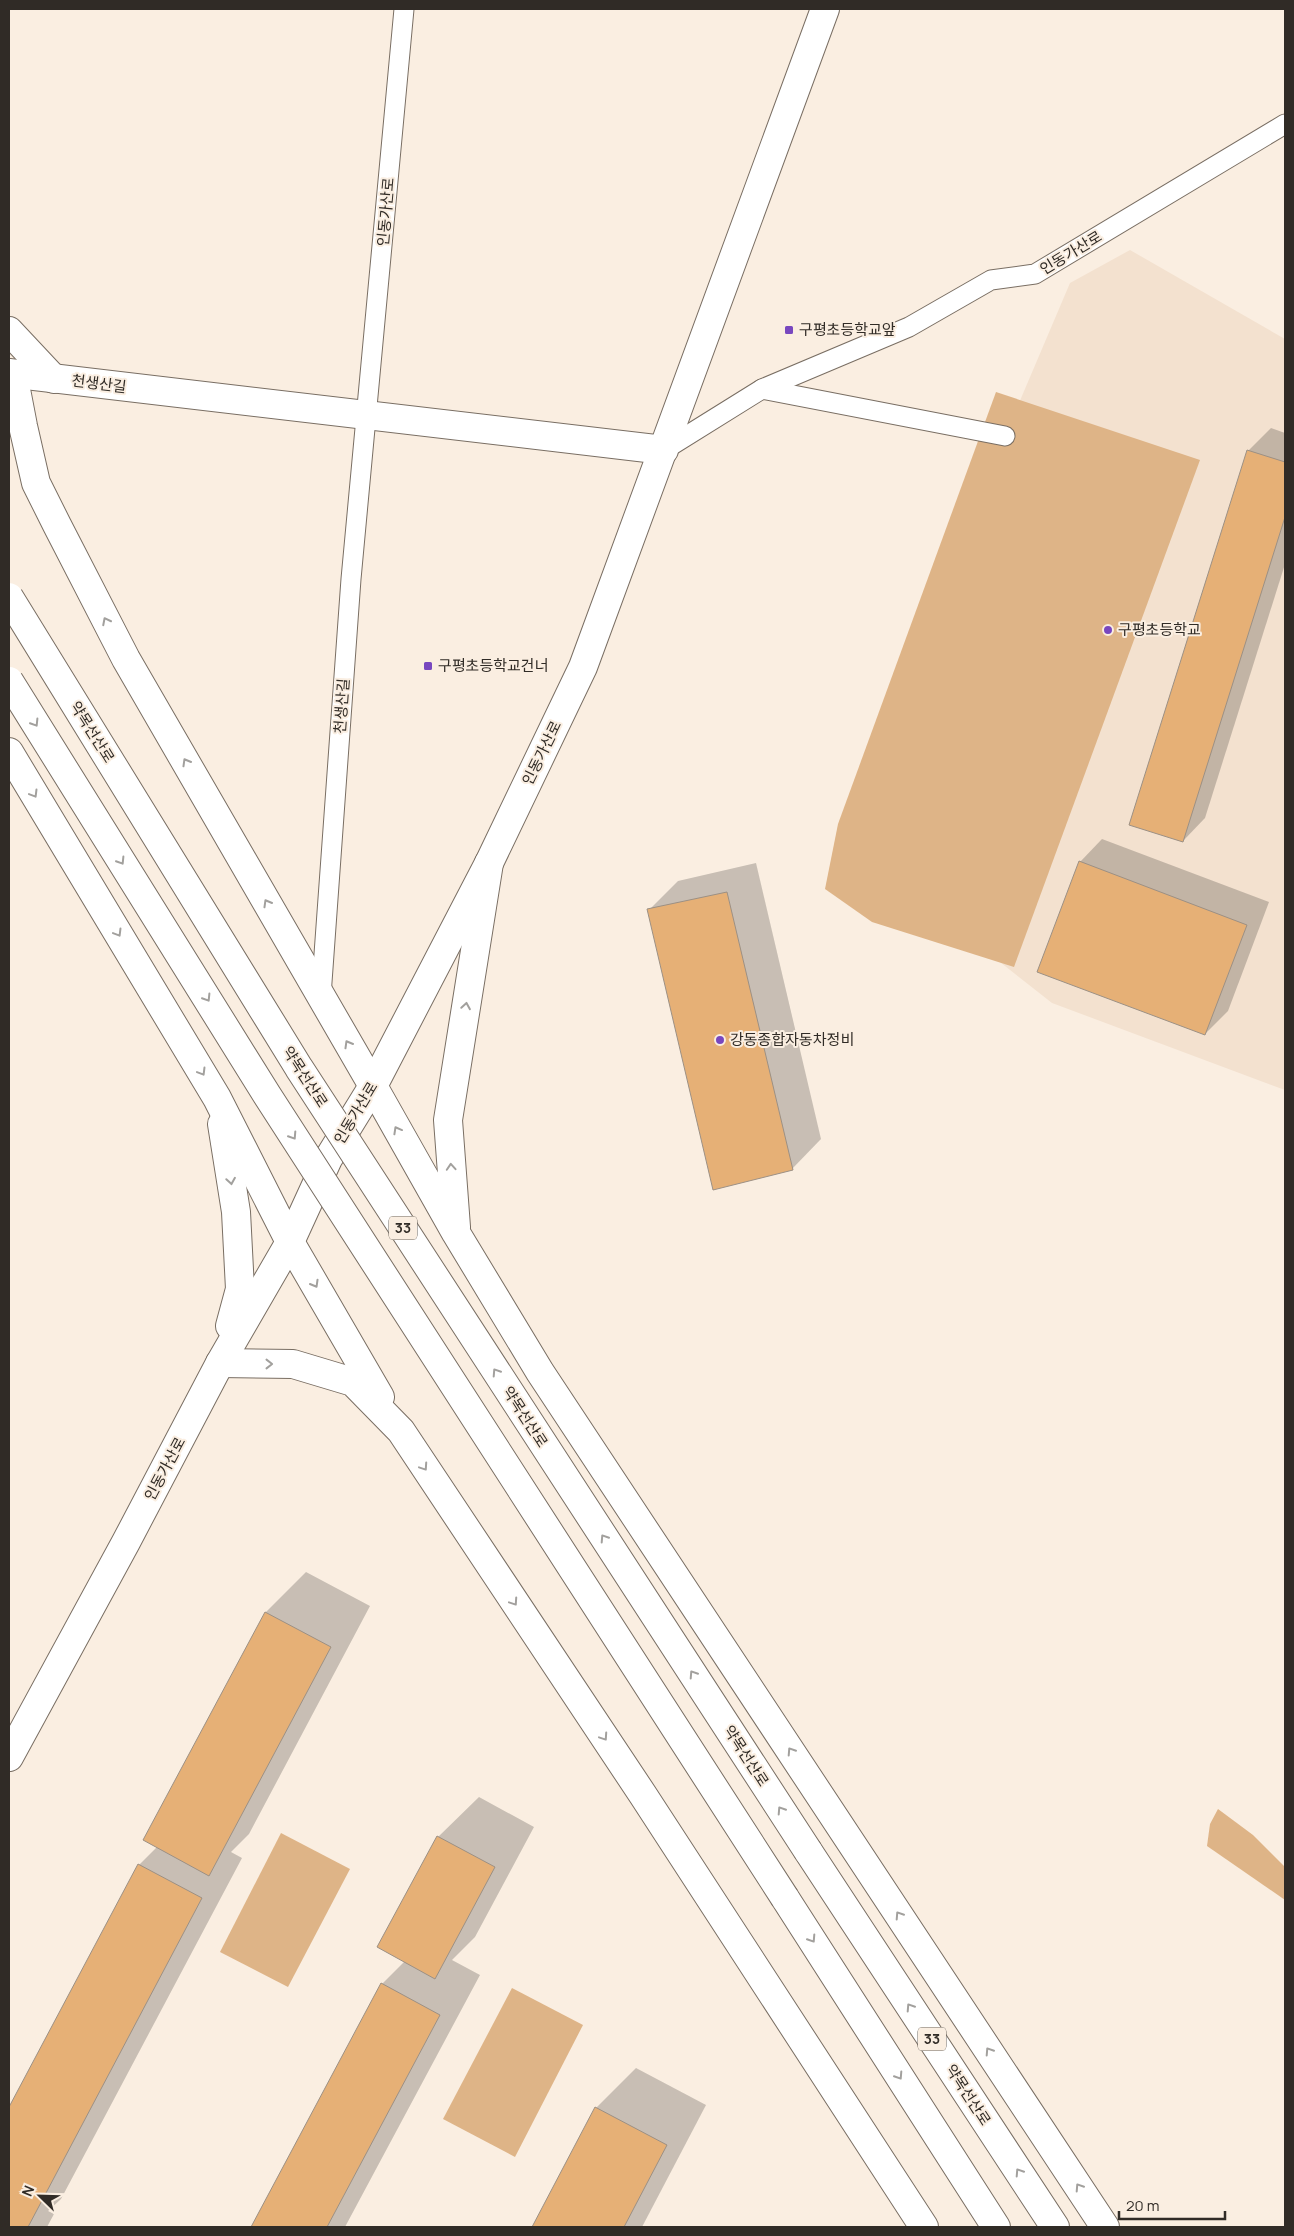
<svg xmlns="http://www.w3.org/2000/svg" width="1294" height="2236" font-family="Manrope,'Noto Sans KR',sans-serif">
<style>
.built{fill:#f3e1cf}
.green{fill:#deb487}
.shadow{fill:#0003}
.building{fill:#e6b076;stroke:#9c9084}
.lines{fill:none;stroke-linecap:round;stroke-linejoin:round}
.service-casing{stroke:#796e63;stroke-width:21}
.tertiary-casing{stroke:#796e63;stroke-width:30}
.secondary-casing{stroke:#796e63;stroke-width:30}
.trunk-casing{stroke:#796e63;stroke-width:30}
.service{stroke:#fff;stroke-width:19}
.tertiary{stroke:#fff;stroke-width:28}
.secondary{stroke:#fff;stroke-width:28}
.trunk{stroke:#fff;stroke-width:28}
.trunk-bridge-casing{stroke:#796e63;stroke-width:30;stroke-linecap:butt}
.trunk-bridge{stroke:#fff;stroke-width:28}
.oneway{stroke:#a2a09d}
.poi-dot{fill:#7847bf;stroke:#faeee1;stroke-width:2}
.labels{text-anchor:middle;stroke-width:4;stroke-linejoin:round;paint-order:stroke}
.shield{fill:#faeee1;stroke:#6d665e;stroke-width:1}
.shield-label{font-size:14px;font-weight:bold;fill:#302b26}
.street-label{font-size:15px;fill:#302b26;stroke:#faeee1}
.poi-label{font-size:15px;fill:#302b26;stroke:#faeee1;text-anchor:start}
</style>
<rect width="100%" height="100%" fill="#faeee1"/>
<path class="built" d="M1130,250l155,89v751l-233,-87 -178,-140 131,-427 65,-153z"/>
<g class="green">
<path d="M996,392l204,68 -186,507 -142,-45 -47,-33 13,-65z"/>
<path d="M1218,1809l35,26 32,32v33l-78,-54 3,-22z"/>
<path d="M281,1833l69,36 -62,118 -68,-35z"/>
<path d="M512,1988l71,37 -68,132 -72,-38z"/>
</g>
<g class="shadow">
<path d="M1271,428l14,5v131l-80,254 -22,23 65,-390z"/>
<path d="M1102,839l167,63 -41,109 -23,23 -125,-172z"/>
<path d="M756,863l65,276 -29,30 -143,-259 29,-29z"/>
<path d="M306,1572l64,34 -121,228 -18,18 11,6 -181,341 -13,12 6,3 -7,13h-38v-117l130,-245 18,-18 -12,-7 121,-228z"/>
<path d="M479,1797l55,30 -59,110 -23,23 28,15 -135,252h-93l130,-243 23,-23 33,-124z"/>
<path d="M636,2068l70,37 -64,122h-108l62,-119z"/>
</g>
<g class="building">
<path d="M1247,450l38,12v55l-102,325 -54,-17z"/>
<path d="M1079,861l168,64 -42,110 -168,-63z"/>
<path d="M727,892l66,278 -80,20 -66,-281z"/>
<path d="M265,1612l66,35 -122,229 -66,-36z"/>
<path d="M437,1836l58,31 -60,112 -58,-32z"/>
<path d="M138,1864l64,34 -174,329h-19v-120z"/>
<path d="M381,1983l59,32 -113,212h-76z"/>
<path d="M595,2107l72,38 -43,82h-92z"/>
</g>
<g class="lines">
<g class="service-casing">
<g id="service">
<path d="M762,389l147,-62 82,-47 44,-6 250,-150"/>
<path d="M664,450l98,-61 243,47"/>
<path d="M321,996l30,-417 53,-570"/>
</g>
</g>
<g class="tertiary-casing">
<path id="tertiary" d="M9,373l655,77"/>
</g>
<g class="secondary-casing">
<g id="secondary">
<path d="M13,374l10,52 13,57 21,42 69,134 247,427"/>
<path d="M9,752l208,346 73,144"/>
<path d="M222,1124l14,88 4,77 -10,37"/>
<path d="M9,1757l117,-215 94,-179 70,-121 38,-83 45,-73 116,-223 94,-196 242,-658"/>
</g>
</g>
<g class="trunk-casing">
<g id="trunk">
<path d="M9,331l45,48"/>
<path d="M373,1086l83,147 84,139 565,855"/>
<path d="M456,1227l-8,-107 41,-257"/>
<path d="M290,1242l90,155"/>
<path d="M220,1363l73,1 60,18 48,49 242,364 281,432"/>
<path d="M808,1851l247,376"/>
<path d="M785,1898l211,329"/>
</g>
</g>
<use href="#service" class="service"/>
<use href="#tertiary" class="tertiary"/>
<use href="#secondary" class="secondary"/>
<use href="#trunk" class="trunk"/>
<g class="trunk-bridge-casing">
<g id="trunk-bridge">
<path d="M9,597l290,471 509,783"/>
<path d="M9,681l258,414 518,803"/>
</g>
</g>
<use href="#trunk-bridge" class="trunk-bridge"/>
</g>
<defs><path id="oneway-chevron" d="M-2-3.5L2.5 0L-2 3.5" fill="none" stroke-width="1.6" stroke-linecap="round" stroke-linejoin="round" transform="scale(1.25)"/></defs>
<g class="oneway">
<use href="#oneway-chevron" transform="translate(106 621) rotate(-117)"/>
<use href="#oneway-chevron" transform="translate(35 723) rotate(58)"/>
<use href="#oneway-chevron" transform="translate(186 762) rotate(-120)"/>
<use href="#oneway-chevron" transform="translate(34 794) rotate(59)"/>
<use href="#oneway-chevron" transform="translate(121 861) rotate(58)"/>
<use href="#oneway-chevron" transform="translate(267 903) rotate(-120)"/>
<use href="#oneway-chevron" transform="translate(118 933) rotate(59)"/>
<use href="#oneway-chevron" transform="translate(207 998) rotate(58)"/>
<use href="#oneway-chevron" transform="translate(466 1006) rotate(-81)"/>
<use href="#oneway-chevron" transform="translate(348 1044) rotate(-120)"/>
<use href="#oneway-chevron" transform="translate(202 1072) rotate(59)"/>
<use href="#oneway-chevron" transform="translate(397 1130) rotate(-119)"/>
<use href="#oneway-chevron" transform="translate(293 1136) rotate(57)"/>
<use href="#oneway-chevron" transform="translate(451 1167) rotate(-94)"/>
<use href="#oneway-chevron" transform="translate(231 1181) rotate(81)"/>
<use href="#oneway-chevron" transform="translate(315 1284) rotate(60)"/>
<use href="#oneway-chevron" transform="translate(269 1364)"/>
<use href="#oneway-chevron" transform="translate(496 1372) rotate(-123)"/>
<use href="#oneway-chevron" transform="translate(424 1467) rotate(56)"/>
<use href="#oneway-chevron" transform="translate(604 1538) rotate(-123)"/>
<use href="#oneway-chevron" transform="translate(514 1602) rotate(56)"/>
<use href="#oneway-chevron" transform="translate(693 1674) rotate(-123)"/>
<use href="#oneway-chevron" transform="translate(604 1737) rotate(56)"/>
<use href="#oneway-chevron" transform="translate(791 1751) rotate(-123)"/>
<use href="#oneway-chevron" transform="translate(781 1810) rotate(-123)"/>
<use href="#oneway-chevron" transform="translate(899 1915) rotate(-123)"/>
<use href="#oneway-chevron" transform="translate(812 1939) rotate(57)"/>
<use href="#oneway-chevron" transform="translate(910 2007) rotate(-123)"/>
<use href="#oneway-chevron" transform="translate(989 2051) rotate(-123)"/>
<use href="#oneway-chevron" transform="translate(899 2076) rotate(57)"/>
<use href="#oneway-chevron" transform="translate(1019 2172) rotate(-123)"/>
<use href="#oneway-chevron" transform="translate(1079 2187) rotate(-123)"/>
</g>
<g class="poi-dot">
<rect x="784" y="325" width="10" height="10" rx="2.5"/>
<circle cx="1108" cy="630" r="5"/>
<rect x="423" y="661" width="10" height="10" rx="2.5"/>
<circle cx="720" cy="1040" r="5"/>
</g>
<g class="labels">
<g class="shield">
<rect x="389" y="1216.5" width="28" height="23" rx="4"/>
<rect x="918" y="2027.5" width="28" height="23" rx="4"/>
</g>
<g class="shield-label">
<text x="403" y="1233">33</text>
<text x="932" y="2044">33</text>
</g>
<g class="street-label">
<text transform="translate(386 212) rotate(-85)" y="5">인동가산로</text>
<text transform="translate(1071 253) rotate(-31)" y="5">인동가산로</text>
<text transform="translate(99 384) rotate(7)" y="5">천생산길</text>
<text transform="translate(342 706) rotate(-86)" y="5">천생산길</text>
<text transform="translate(92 732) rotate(58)" y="5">약목선산로</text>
<text transform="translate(542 753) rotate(-64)" y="5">인동가산로</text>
<text transform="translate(305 1077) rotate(57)" y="5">약목선산로</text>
<text transform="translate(356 1113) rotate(-59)" y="5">인동가산로</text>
<text transform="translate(525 1417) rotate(57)" y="5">약목선산로</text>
<text transform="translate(165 1469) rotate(-62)" y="5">인동가산로</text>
<text transform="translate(746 1756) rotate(57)" y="5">약목선산로</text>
<text transform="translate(968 2095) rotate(57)" y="5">약목선산로</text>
</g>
<g class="poi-label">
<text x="799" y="335">구평초등학교앞</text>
<text x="1118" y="635">구평초등학교</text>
<text x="438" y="671">구평초등학교건너</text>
<text x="730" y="1045">강동종합자동차정비</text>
</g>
</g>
<rect width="1294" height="2236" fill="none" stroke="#302b26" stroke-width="20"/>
<g transform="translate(40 2196) rotate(293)" stroke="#faeee1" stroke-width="4" paint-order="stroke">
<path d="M0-4L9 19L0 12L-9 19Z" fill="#302b26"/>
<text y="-8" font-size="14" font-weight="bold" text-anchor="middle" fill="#302b26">N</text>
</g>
<path d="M1119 2211v8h106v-8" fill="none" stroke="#302b26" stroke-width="2.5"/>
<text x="1126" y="2211" font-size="15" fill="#302b26" stroke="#faeee1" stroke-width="4" paint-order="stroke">20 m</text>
</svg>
